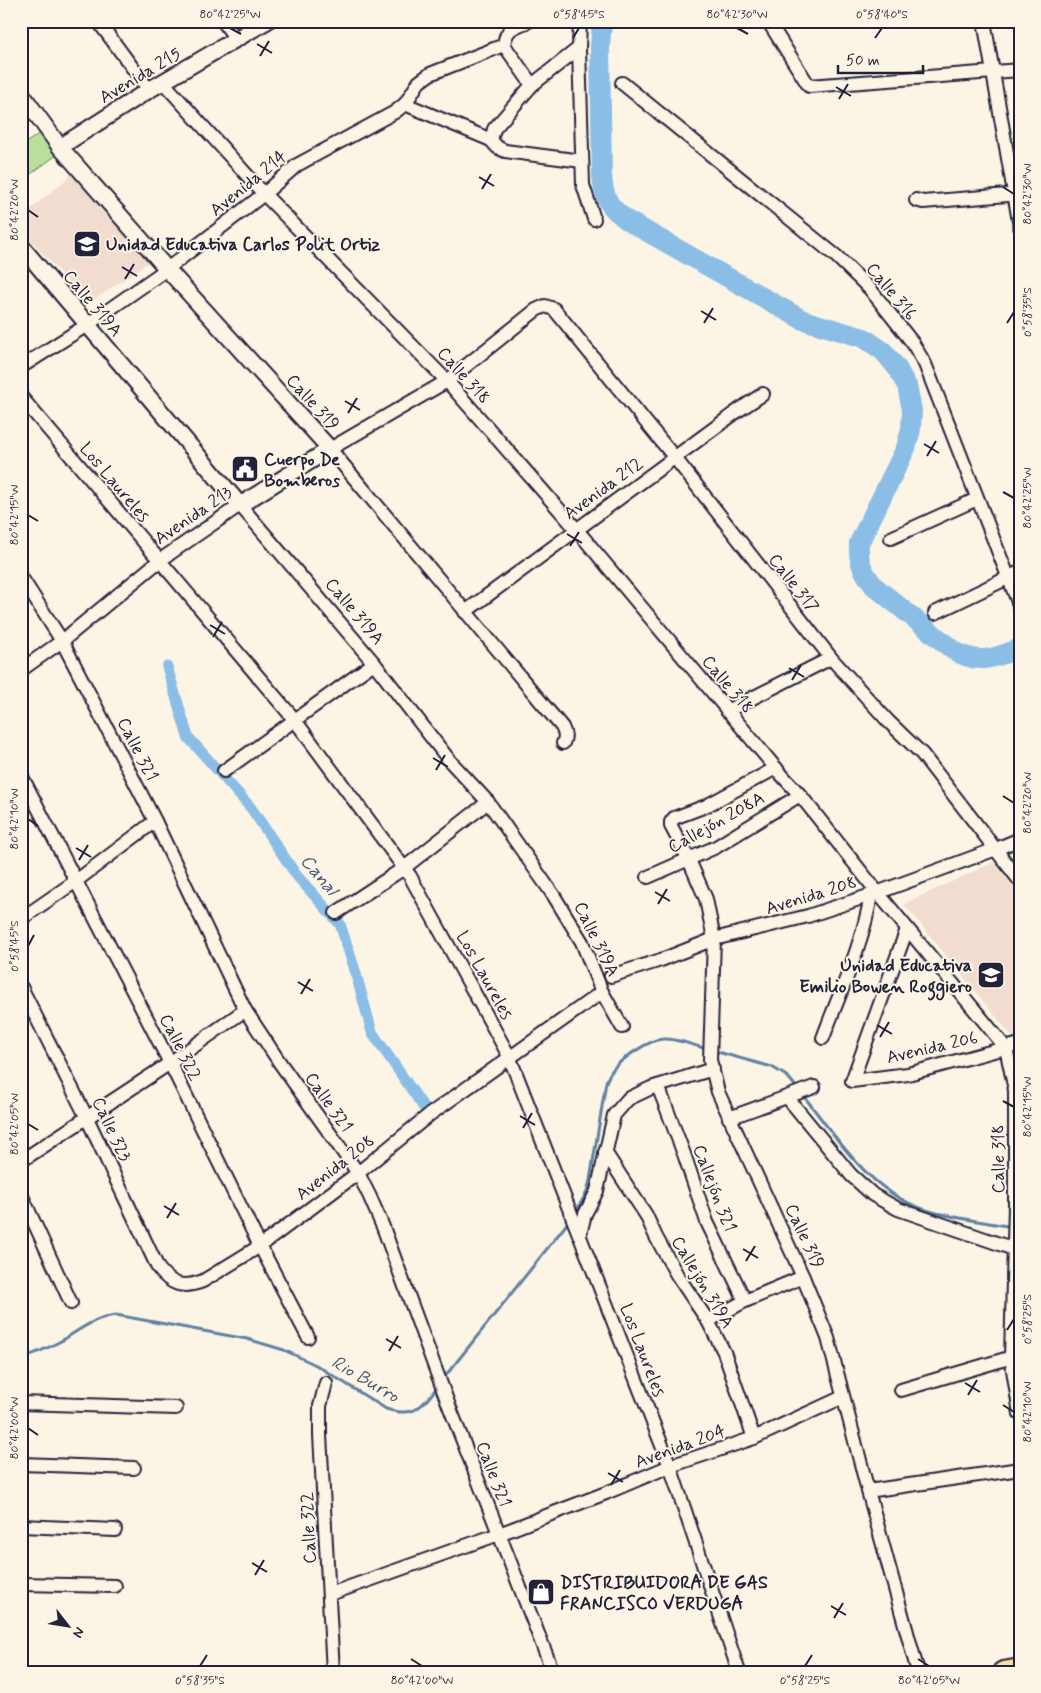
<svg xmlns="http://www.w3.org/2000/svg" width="1041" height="1693" font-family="Mynerve,sans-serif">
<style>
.built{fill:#f2dcd0}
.green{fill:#badf9a;stroke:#6e806a}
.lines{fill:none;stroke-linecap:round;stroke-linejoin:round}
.stream{stroke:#6080a2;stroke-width:3}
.canal{stroke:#8abee7;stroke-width:11}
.river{stroke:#8abee7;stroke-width:20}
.minor-casing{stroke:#22223b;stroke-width:16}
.tertiary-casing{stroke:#22223b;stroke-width:19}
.primary-casing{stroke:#22223b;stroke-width:24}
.minor{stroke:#fcf5e5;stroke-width:12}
.tertiary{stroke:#fcf5e5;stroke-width:15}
.primary{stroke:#fbddab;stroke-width:20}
.ticks{fill:none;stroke:#22223b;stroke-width:2}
.labels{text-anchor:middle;stroke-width:4;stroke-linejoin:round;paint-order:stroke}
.street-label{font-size:18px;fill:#22223b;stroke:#fcf5e5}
.poi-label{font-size:18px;font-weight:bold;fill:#22223b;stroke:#fcf5e5;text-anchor:start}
.water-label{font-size:19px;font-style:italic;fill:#465977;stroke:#fcf5e5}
.neatline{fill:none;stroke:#22223b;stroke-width:2}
.ticks-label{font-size:12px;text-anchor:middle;fill:#22223b}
</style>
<rect width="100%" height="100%" fill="#fcf5e5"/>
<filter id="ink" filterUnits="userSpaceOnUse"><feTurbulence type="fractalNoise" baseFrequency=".02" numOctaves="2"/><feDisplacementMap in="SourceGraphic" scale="10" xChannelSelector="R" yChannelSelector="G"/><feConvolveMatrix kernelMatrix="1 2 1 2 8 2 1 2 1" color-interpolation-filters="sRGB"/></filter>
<g filter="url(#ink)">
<g class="built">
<path d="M75,172l77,88 -64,44 -67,-75v-12z"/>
<path d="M994,862l26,33v144l-5,1 -111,-136z"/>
</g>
<path class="green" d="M43,131l18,21 -40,29v-35z"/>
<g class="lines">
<g class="stream">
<path d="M714,1051l58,16 16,10 9,11"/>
<path d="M803,1095c36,46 70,102 130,117 26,7 53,10 79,15"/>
<path d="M575,1213l12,-21 3,-12 16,-98c2,-5 4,-9 8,-14 8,-9 36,-29 49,-29 14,-1 31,7 45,10"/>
<path d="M21,1358c14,-4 27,-10 40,-17 20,-12 32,-23 55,-26l131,24 37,11 32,15 70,44c28,9 36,-2 52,-23"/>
<path d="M443,1379l127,-159"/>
</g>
<path class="canal" d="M167,667l21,70 63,71 46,68 43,48 14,43 18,65 57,83"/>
<path class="river" d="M602,21l-2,26 2,129c2,24 7,31 26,45l175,99 61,18 19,13 14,17 10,18 5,24 -1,19 -5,19 -47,95c-1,19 3,27 15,43l79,64c26,16 41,8 67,-2"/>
<g class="minor-casing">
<g id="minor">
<path d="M98,21l51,69"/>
<path d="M223,21l13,18"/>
<path d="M529,21c-14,6 -23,6 -25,24l28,40"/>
<path d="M580,21l-1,27 4,137 11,34"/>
<path d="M768,21l41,65 211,-16"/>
<path d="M984,21l36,206"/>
<path d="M579,48l-47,37 -38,44 -3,11 6,7 8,4 77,10"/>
<path d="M163,82l101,112 183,187 130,149 202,242 21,23 78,98 128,155 9,42v115l-4,152 9,57"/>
<path d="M622,83l214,173 34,33 42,53 13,22 95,243"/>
<path d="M405,104l86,36"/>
<path d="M916,200l7,2 97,-8"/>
<path d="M21,367l66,-42 80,-56 97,-75 33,-29 98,-53 10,-8 14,-22 11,-8 74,-29"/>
<path d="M21,397l273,322 116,157 99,180 161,410 69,206"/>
<path d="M891,538l86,-39"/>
<path d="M21,577l41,64 93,180 90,189 35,53 78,110 12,24 13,30 65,176 105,269"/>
<path d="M465,612l274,-202 24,-16"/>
<path d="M935,613l85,-41"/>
<path d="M21,670l41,-29 97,-80 81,-56 134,158 75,97 39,42 66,94 28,46 20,50 20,35"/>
<path d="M727,711l104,-53"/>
<path d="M563,743c3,-6 2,-10 -1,-16l-232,-278 117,-68 89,-71 9,-4 9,3 121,149 156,200 57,63 34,33 98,127"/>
<path d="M776,768l-70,38 -32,12 -3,4v4l18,34 17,39 8,40 -4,121 8,32 85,185 25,61 40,153 50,181"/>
<path d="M224,771l150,-108"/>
<path d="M21,775l149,288 90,183 48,91"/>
<path d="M648,877l68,-30 84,-52"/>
<path d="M336,913l68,-45 84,-66"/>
<path d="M21,919l55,-38 79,-60"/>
<path d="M907,929l-55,152 56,-7 112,-30"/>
<path d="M611,976l50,-16 53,-21 94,-23 63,-21 125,-46 24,-10"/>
<path d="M21,987l66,131 71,150c13,17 24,21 45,13l57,-35 98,-73 71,-58 173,-123"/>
<path d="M823,1038c17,-46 40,-94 48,-143"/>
<path d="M658,1086l26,68 23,68 38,79"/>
<path d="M787,1097l64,78 22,20 25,14 116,40h6"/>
<path d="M729,1118l85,-31"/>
<path d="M605,1152l41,63 10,22 21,38 31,46 16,31 30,86"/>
<path d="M21,1161l149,-98 75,-53"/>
<path d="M21,1194l50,109"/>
<path d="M580,1234l5,-20 12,-23 17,-76 14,-16 23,-11 62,-19"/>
<path d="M708,1321l37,-20 58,-24"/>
<path d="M326,1383l-6,23v29l13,237"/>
<path d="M901,1390l118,-35"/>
<path d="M21,1403l155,5"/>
<path d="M21,1464l113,4"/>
<path d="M868,1491l152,-22"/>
<path d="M21,1526l94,4"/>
<path d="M21,1584l94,2"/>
<path d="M330,1594l169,-60 107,-41 64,-27 84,-28 89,-41"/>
</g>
</g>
<g class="tertiary-casing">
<g id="tertiary">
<path d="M21,93l39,54 107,122 163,180 -90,56 -219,-259"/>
<path d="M60,147l89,-57 118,-69"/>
</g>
</g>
<g class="primary-casing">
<path id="primary" d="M1003,1672l17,-3"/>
</g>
<use href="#minor" class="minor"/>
<use href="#tertiary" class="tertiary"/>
<use href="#primary" class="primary"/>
</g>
</g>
<path class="ticks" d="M230,28l11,6M737,28l11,6M573,38l6,-10M875,38l7,-10M257,44l15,9M260,56l9,-15M836,87l15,9M839,99l9,-15M479,177l15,9M1003,187l11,7M482,189l9,-15M28,210l10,7M122,267l15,9M125,279l9,-15M701,311l15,9M704,323l9,-15M1007,323l7,-11M345,401l15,9M348,413l9,-15M924,444l15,9M927,456l9,-15M1003,492l11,6M28,515l10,6M567,534l15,9M570,546l9,-14M210,625l15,9M213,637l9,-15M789,668l15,9M792,680l9,-15M433,758l15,9M436,770l9,-15M1003,796l11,7M28,819l10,7M76,848l15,9M79,860l9,-15M655,892l15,9M658,904l9,-15M28,946l6,-11M298,982l15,9M301,994l9,-15M877,1025l15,9M880,1037l9,-15M1003,1101l11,6M520,1116l15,9M28,1124l10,6M523,1128l9,-15M164,1206l15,9M167,1218l9,-15M743,1249l15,9M746,1261l9,-15M1007,1330l7,-11M386,1339l15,9M389,1351l9,-15M965,1383l15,9M968,1395l9,-15M1003,1405l11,7M28,1428l10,7M608,1473l15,9M611,1485l9,-15M252,1563l15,9M255,1575l9,-15M831,1606l15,9M834,1618l9,-15M411,1659l11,7M918,1659l11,7M200,1666l7,-11M805,1666l7,-11"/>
<defs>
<g id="school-square" transform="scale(1.4375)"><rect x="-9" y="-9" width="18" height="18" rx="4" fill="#22223b" stroke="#fcf5e5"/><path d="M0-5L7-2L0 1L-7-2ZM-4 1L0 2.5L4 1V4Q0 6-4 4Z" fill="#fff"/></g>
<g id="civic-square" transform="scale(1.4375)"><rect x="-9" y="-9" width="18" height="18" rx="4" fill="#22223b" stroke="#fcf5e5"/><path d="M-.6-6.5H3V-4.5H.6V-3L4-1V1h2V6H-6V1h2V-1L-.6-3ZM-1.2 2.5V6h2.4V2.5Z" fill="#fff"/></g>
<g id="shop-square" transform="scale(1.4375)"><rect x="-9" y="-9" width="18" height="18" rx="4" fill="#22223b" stroke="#fcf5e5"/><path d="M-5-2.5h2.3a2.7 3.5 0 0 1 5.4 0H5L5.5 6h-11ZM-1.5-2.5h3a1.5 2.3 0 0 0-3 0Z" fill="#fff"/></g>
</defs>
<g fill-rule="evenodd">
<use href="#school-square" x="87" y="244"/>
<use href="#civic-square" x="245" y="469"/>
<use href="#school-square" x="991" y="975"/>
<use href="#shop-square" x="541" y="1592"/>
</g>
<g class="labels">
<g class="street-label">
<text transform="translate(140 75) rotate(-31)" y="6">Avenida 215</text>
<text transform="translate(248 183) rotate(-39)" y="6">Avenida 214</text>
<text transform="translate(892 291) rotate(50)" y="6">Calle 316</text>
<text transform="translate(93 303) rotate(50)" y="6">Calle 319A</text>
<text transform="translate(464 375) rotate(48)" y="6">Calle 318</text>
<text transform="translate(313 402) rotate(48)" y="6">Calle 319</text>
<text transform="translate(115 482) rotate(50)" y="6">Los Laureles</text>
<text transform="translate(603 488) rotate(-36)" y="6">Avenida 212</text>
<text transform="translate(193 515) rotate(-34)" y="6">Avenida 213</text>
<text transform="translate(794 583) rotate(52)" y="6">Calle 317</text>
<text transform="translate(355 611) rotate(50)" y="6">Calle 319A</text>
<text transform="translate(728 684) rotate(50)" y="6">Calle 318</text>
<text transform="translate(138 749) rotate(63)" y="6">Calle 321</text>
<text transform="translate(716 822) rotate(-29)" y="6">Callejón 208A</text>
<text transform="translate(811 895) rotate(-17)" y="6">Avenida 208</text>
<text transform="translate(597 939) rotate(64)" y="6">Calle 319A</text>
<text transform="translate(485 975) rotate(61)" y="6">Los Laureles</text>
<text transform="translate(181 1047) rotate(63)" y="6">Calle 322</text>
<text transform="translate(932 1047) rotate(-13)" y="6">Avenida 206</text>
<text transform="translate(329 1102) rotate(55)" y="6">Calle 321</text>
<text transform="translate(112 1129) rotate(65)" y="6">Calle 323</text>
<text transform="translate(998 1159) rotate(-90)" y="6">Calle 318</text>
<text transform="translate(335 1167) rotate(-38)" y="6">Avenida 208</text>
<text transform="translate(715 1188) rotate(69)" y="6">Callejón 321</text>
<text transform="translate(805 1236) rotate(65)" y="6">Calle 319</text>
<text transform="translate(703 1282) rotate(59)" y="6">Callejón 319A</text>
<text transform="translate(643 1350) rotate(69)" y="6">Los Laureles</text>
<text transform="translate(680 1446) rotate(-20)" y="6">Avenida 204</text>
<text transform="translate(494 1474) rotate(69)" y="6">Calle 321</text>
<text transform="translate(308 1528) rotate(-93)" y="6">Calle 322</text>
</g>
<g class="poi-label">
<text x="106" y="250">Unidad Educativa Carlos Polit Ortiz</text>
<text x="264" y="465">Cuerpo De<tspan x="264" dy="21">Bomberos</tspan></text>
<text x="972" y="971" text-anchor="end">Unidad Educativa<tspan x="972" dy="21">Emilio Bowen Roggiero</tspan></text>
<text x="560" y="1588">DISTRIBUIDORA DE GAS<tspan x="560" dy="21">FRANCISCO VERDUGA</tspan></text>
</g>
<g class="water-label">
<text transform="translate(320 874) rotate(50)" y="7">Canal</text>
<text transform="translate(366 1378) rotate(30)" y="7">Rio Burro</text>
</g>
</g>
<rect width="1041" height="1693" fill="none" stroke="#fcf5e5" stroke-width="55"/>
<g transform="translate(68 1626) rotate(121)" stroke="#fcf5e5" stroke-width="4" paint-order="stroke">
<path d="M0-4L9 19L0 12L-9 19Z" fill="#22223b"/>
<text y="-8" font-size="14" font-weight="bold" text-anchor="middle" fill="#22223b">N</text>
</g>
<path d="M838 65v8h85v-8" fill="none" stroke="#22223b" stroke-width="2.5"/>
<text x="846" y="65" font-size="15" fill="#22223b" stroke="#fcf5e5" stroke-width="4" paint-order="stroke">50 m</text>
<rect x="28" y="28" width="986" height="1638" class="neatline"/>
<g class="ticks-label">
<text x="230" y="18">80°42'25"W</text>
<text x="579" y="18">0°58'45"S</text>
<text x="737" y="18">80°42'30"W</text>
<text x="882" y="18">0°58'40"S</text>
<text transform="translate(1027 194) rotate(-90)" y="4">80°42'30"W</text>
<text transform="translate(14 210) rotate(-90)" y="4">80°42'20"W</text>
<text transform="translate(1027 312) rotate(-90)" y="4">0°58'35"S</text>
<text transform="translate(1027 498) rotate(-90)" y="4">80°42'25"W</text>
<text transform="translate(14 515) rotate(-90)" y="4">80°42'15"W</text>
<text transform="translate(1027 803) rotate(-90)" y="4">80°42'20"W</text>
<text transform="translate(14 819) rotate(-90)" y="4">80°42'10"W</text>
<text transform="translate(14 946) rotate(-90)" y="4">0°58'45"S</text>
<text transform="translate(1027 1107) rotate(-90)" y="4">80°42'15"W</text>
<text transform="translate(14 1124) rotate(-90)" y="4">80°42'05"W</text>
<text transform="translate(1027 1319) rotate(-90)" y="4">0°58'25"S</text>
<text transform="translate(1027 1412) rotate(-90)" y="4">80°42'10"W</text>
<text transform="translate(14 1428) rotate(-90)" y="4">80°42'00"W</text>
<text x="200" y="1684">0°58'35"S</text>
<text x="422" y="1684">80°42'00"W</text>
<text x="805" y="1684">0°58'25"S</text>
<text x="929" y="1684">80°42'05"W</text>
</g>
</svg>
